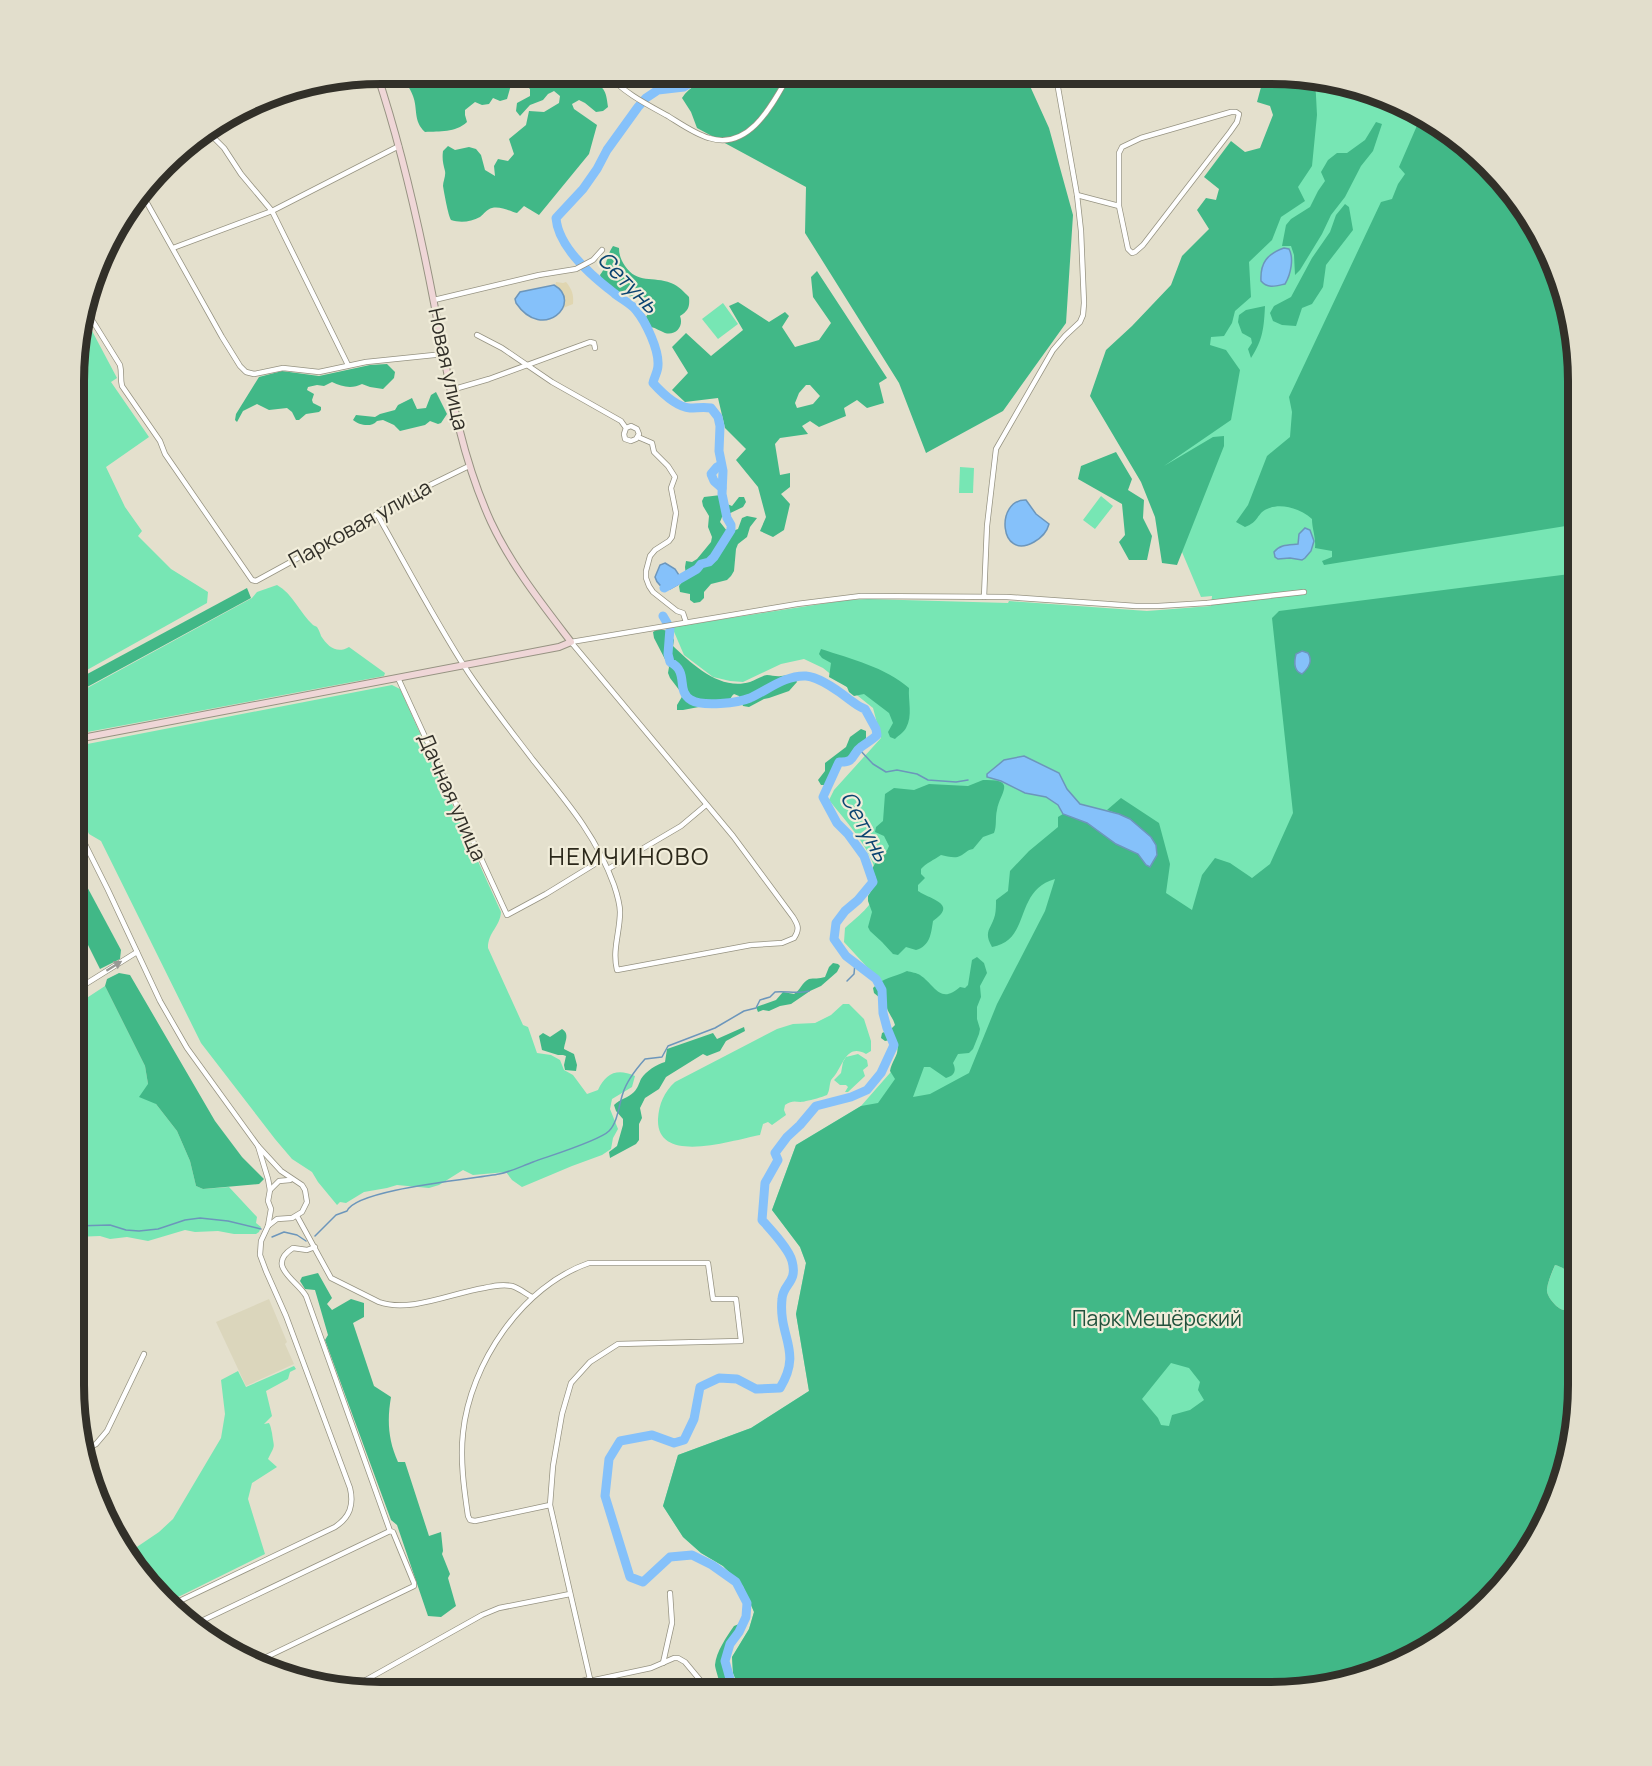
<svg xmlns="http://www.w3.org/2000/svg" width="1652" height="1766" font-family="Manrope,sans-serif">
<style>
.built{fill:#dbd6bc}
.green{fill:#77e6b4}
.forest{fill:#41b887;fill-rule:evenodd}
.sand{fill:#e0d6b1}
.water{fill:#85c1fa;stroke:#6c96bb;stroke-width:1.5}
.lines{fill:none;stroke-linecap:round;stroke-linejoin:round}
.stream{stroke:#6c96bb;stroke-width:1.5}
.river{stroke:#85c1fa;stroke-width:9}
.street-casing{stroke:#969382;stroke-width:6}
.secondary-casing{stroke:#969382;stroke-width:8}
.street{stroke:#fff;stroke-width:4.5}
.secondary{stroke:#efd6d7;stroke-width:6}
.oneway{fill:#989894}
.labels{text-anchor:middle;stroke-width:4.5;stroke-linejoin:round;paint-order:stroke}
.street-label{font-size:21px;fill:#323029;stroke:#f1edda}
.park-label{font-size:21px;fill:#22523d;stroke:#f1edda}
.water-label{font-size:22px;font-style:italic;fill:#0b4471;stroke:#f1edda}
.quarter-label{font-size:24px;letter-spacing:1.5px;fill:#2c291b;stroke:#f1edda}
.rim{fill:none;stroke:#323029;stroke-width:8}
</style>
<rect width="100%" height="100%" fill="#e4e0cd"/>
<path class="built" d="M269,1299l18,43 -2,2 9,20 -48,22 -30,-64z"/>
<g class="green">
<path d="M1323,82h4l96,32 -1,3 11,4 55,42 39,47 35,72 16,79v898l-27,-11 -40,54 57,163 -31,74 -35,49 -60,53 -72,35 -79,16h-550l-8,-19 -1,-16 17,-28 5,-17 -11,-26 -20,-20 -22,-13 -18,-16 -20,-31 15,-51 73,-27 58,-37 -13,-77 10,-51 -6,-16 -28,-37 24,-65 65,-39 36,-41 1,-41 -21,-46 -33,-36 1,-14c11,-10 30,-24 32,-39 5,-30 -31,-67 -48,-89l5,-10 47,-52 -8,-30 -50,-40 -19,-9 -23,5 -38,18 -13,-1 -17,-4 -29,-22 -12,-28 175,-27 21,-1 140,4 1,-2 138,10 64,-5 1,-10 -11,1 -19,-45 -76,-161z"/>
<path d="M723,303l15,21 -20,15 -16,-20z"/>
<path d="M91,329l26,49 -6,4 38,55 -43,30 19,40 17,24 -4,5 33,33 37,23 -1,11 -129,72 1,-339z"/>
<path d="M960,467l14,1 -1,25h-14z"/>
<path d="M1101,496l12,10 -18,23 -12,-9z"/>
<path d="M277,585c16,9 23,28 36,40 1,1 3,1 4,2 1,1 4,8 4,9 7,11 16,18 28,11l36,26 -1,3 -307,58 1,-41 174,-95 5,-6z"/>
<path d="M392,685l8,4 101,223c-1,15 -13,20 -13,36l35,77 5,2 9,26 14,2 9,5 4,10 9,5 14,19 11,-4c8,-17 19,-22 37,-14l-3,11 -20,12 -2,10 8,20 -5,9 -2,11 -9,6 -30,11 -50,21 -10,-7 -6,-8 -33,3 -10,-5 -24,15 -10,3 -32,-3 -10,3 -23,4 -18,11 -6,-1 -3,3 -19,-23 -6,-10 -20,-13 -17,-20 -74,-96 -100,-202 -12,-7 -12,-24v-64z"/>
<path d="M105,986l40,80 3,18 8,20 21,27 13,30 6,25 7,3 26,-2 28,30 -1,6 5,4 -2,5 -3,2h-22l-16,-3 -23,1 -10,-2 -37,11 -21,-4 -17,2 -10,-3 -25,1 1,-232z"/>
<path d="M843,1004h6l15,15 7,22v10l-5,3c-18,-10 -22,8 -29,18 -1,2 -5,7 -6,8 -2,6 -1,10 -4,15 -5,2 -15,5 -21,6 -9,3 -11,-3 -21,4l-1,5 2,5 -14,10 -4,-3 -5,2 -3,11c-27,5 -104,31 -102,-16 1,-15 6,-27 17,-37l102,-53 16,-5 22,-1 16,-8z"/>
<path d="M858,1054l9,6 1,6 -5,4 2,6 -17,16h-3l3,-5 -2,-2h-6l-6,-5 7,-7 2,-11 3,-5z"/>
<path d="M1555,1265c20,6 13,10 23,24v16c-4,3 -9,6 -14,5 -7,-1 -18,-14 -17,-21 1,-8 5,-16 8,-24z"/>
<path d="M294,1366l2,3 -6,3 -2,7 -22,12 6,25 -8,8 5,-1c2,3 2,7 3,10 2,16 4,10 -4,26l9,8 -25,16 -4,16 17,55 -99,49 -41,-48 34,-23 14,-13 48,-81 4,-24 -4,-34 17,-9 8,16z"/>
</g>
<g class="forest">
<path d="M403,74h95l9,5 4,6 -4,14 -7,2 -7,-3 -4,6 -7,1 -7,-3 -10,8v5l2,7c-12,11 -27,9 -42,10 -12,-11 -7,-23 -12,-36 -3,-8 -8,-14 -10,-22z"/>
<path d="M526,74h67l-3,4c14,10 16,11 18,29l-5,4 -7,1 -11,-9 -6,-3 -7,4 2,5 23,16 -8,29 -50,61 -15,-9 -7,7c-7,-2 -17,-7 -25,-5 -5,1 -8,6 -12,9 -9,5 -20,6 -29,3 -3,-5 -7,-28 -8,-34 0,-5 3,-10 2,-15 -2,-8 -3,-12 -2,-20l5,-5 7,4 14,-3 7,2 5,6 4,15 10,6 -1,-10 4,-7 10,2 6,-7 -5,-15 17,-14 3,-14 15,1 15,-9 1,-7 -6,-5 -6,3 -5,6 -13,5 -10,11 -4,-5 1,-8 13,-7v-7l-6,-5v-7z"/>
<path d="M718,74l307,1 24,53 24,87 -7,108 -63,88 -77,42 -27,-70 -94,-150 1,-46 -109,-59 -6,-16 -9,-14c7,-12 24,-19 36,-24z"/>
<path d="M1264,76h9l7,5 4,-5 31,1 2,38 -5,51 -14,21 7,14 -24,16 -9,23 -23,22 2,35 -16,14 -3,12 -8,13 -13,1 -1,8 16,5 14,20 -9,50 -67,46 49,-29 11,-1v10l-47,119 -15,-2 -7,-46 -14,-35 -51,-86 16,-46 26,-24 39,-41 11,-29 27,-27 -12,-19 9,-12 10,2 3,-11 -15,-12 27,-36 14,11 15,-4 13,-33 -3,-9 -13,-4z"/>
<path d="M1419,121l23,7 46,35 39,47 35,72 16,79v163l-254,41 -2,-4 10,-4v-6l-17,-3c1,-11 -3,-19 -3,-29 -11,-10 -31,-17 -45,-10 -10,4 -8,13 -22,18l-9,-5 12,-17 19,-49 23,-19 2,-25 -3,-15 92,-195 11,-3 6,-15 7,-10 -6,-7z"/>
<path d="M1376,122l6,2 -9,27 -12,15 -16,31 -14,18 -9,19 -22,36 -5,5 -1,-20 -3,-9h-9l4,-21 5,-6 19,-12 8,-16 7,-10 -4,-9 7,-12 9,-7h10l18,-13z"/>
<path d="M1345,204l4,3 4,23 -27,35 -3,22 -11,17 -10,4 -6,18 -14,-1 -9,-4 -3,-8 4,-7 17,-9 21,-39 18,-26 6,-17z"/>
<path d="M613,246l6,2c0,7 2,12 6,18 12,18 28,10 46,17 8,3 13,9 18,14 1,10 -1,14 -9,19 4,10 -4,20 -15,17 -5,-2 -9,-5 -14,-6l-5,-10 3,-5 -1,-5 -12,-11c-13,2 -32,-8 -36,-21 8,-10 5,-17 13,-29z"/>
<path d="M817,271l70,107 -8,5 5,20 -17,5 -10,-8 -13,8 2,8 -27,11 -9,-6 -8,5 6,8 -28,4 -5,6 5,31 10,-2v14l-9,7 9,10 -6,26 -11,7 -13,-6 6,-14 -8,-30 -22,-27 10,-11 -21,-21 -7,-30 -33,4 -13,-12 16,-17 -16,-26 14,-14 25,23 32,-26 -14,-24 9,-4 31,20 16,-10 4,4 -7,11 13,20 24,-7 12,-17 -18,-26 -2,-20zM806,385h4l10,11 -7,8 -16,4 -2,-5 4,-10z"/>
<path d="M1265,306c-1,21 -2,34 -14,52l-3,-9 4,-6 -1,-5 -9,-5 -4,-11 1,-7 7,-5z"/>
<path d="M387,364l8,8 -1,6 -11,11 -13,-2 -8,-3c-10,5 -20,3 -30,-2l-8,4 -7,-1 -9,2 -1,3 7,4 -2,6 1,3 8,4v3l-2,2 -13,2 -7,6h-3l-4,-8 -5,-4 -18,2 -12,-6 -14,7 -6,11 -2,-2 1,-6 23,-37 23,-6 37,5 51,-11z"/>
<path d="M436,392l11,22 -6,9 -3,1 -8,-3 -5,4 -25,6 -6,-6 -11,-5 -6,1c-6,7 -18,4 -24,-1l3,-5 19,2 5,-3 15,-4 3,-5 14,-7 5,11 9,-1 5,-13z"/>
<path d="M1116,452l16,27 -4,11 16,10 -1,18 9,18 -5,24h-18l-10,-18 6,-7 -3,-31 -44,-25 3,-13z"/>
<path d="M721,495l6,9 5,2 7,-9h5l2,5 -3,5 -21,10 -2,5 7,9h6l5,-2 4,-11 5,-2 10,2 -7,9 -3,10 -9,7 -2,5 -2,22 -3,5 -4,4 -16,4 -7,8v6l-4,4 -6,1 -4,-3v-6l-10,-2 -1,-6 7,-9 -1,-10 1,-6 6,1 5,-3 14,-17 1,-5 -4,-10 1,-11 -6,-10 -1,-5 2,-4z"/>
<path d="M1578,573v716c-9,-13 -4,-18 -23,-24 -3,7 -7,16 -8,24 -1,7 10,20 17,21 5,1 10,-2 14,-5v100l-10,60 -30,74 -36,49 -60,53 -72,35 -79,16h-550l-8,-19 -1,-16 17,-28 5,-17 -11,-26 -20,-20 -22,-13 -18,-16 -20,-31 15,-51 73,-27 58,-37 -13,-77 10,-51 -6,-16 -28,-37 24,-65 65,-39 17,-3 17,-24 -5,-8c2,-12 13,-20 5,-32l-10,2 -4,-3 1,-5 9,-4 4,-4c-2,-8 -9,-14 -9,-22l-12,-10 -1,-5c10,-11 20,-10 34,-17 4,1 10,2 13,4 15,10 20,30 40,12l5,1 3,-3 4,-25 5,-3 7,6 3,10 -7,13 1,11 -4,10v12l3,10 -1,5 -6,15 -4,4 -11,1 -5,9c4,8 1,13 -7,15l-16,-11h-6l-11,30 17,-3 39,-21 28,-69 48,-93 10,-32c-42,12 -23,61 -63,68 -9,-16 -1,-17 3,-32 1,-5 1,-10 1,-15l12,-9 2,-20 19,-20 29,-24v-10l5,-3 24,9 29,21 22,10 8,11 4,2 7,-12 -38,-41 -12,-4 14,-12 38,25 11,41 -4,29 26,17 10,-35 13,-17 15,5 22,15 18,-14 23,-51 -21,-195 7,-7zM1171,1363l18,5 11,14 -2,8 6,10 -14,10 -18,5 -3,11 -8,-1 -3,-7 -16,-19z"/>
<path d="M247,588l4,10 -173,94v-13z"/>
<path d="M658,629l11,2 5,9 -1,6c19,18 47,45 77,36 6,-2 11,-6 17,-7 5,0 9,2 14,1 5,0 7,-2 13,0l3,6 -8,9 -20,7 -5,1 -15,8 -6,-1 -4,-10 -5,-2c-5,4 -4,9 -8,13l-22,-1 -21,4h-6v-5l6,-10 -13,-17 -2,-5 1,-6 -15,-29 -1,-6z"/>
<path d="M821,649c30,10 64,18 88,39 -1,13 4,28 -3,40 -2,4 -8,8 -11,11l-5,-2 -2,-5 5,-9 -4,-10 -25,-19 -10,2 -5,-4 -2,-5 -18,-10 2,-14 -9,-5 -3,-4z"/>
<path d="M861,729l5,2v10l-18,16 -10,4 -11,24h-6l-3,-5 7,-9v-8l21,-16 4,-10z"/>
<path d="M983,780c35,-1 17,12 14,30 -2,8 0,16 -3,23l-11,4 -10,12c-6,1 -7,4 -13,7 -5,3 -13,0 -19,-1 -7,5 -15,8 -20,14v5l4,4 -7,7v6c14,9 40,13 15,30 -2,13 -3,25 -17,29l-10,-3 -8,8 -5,-1 -11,-12 -12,-11 -2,-4 4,-15 -4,-11v-5l8,-13v-5l-4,-9c5,-11 13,-12 17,-23l-5,-10 -9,-4 1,-5 7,-6 2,-27 9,-6 20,2 15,-6 39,2z"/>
<path d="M77,868l44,82 -1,9 -20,10 -24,-48z"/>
<path d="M833,963l5,1 2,2 -3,6 -16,14 -11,5 -19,13 -11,2 -11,5 -6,-1 -5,2 -2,-5 20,-7 7,-8 11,2c6,-3 8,-12 15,-15 5,-1 10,0 16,-2l4,-10z"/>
<path d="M119,973l11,2 85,146 27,36 22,22 -5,5 -56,5 -7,-3 -6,-25 -13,-30 -21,-27 -17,-7 9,-13 -3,-18 -40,-80 2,-7z"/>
<path d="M744,1027l1,4 -19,10 -6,10 -13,5 -4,-2 -37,23 -7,12 -14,9 -5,10 2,10 -3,6v16l-3,4 -26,14 -1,-6 8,-6 6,-21v-6l-7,-8 -2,-6c6,-6 14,-7 20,-13 4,-4 5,-9 7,-13 5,-8 16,-15 24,-17l2,-13 46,-16 4,6z"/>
<path d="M562,1029c8,5 3,12 2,20l10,5 3,11 -1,6 -11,-1 -1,-5 2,-9 -3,-1h-5l-16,-5 -3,-14 4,-3 7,4z"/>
<path d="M318,1273l14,25 -5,6 5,6 19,-11 13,4v14l-11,6 21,63 17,11c-4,23 -3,43 7,65h7l24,74 12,-4 2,19 -1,3 8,20 -2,4 8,28 -15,11 -13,-1 -31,-91 -6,-5 -66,-180 3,-5 -13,-45 -10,-1 -5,-8 2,-4z"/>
<path d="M739,1624l-16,35 5,26 3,7h-14l4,-4c-1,-5 -6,-20 -6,-23 1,-13 12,-29 19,-39z"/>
</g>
<path class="sand" d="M556,282l7,1 3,-1c6,7 8,13 7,22l-10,4 1,-7 -9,-15z"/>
<g class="water">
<path d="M1284,248l5,1c5,9 2,25 -4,35 -9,2 -17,5 -24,-3 -1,-18 6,-27 23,-33z"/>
<path d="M554,285c30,17 -11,58 -38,18l-1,-4 5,-7z"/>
<path d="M1026,500l10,14 13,10c-2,8 -8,14 -15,18 -35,20 -39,-43 -8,-42z"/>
<path d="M1305,528l5,2 4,11 -3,10 -6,7 -3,2 -12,-2 -12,1 -3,-2 -1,-5c6,-8 15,-7 24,-8l1,-10z"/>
<path d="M665,563l10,6 6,9 -2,6 -9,5c-8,-1 -13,-4 -15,-12l5,-12z"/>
<path d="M1302,651l6,2c5,8 1,15 -6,21 -9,-3 -8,-12 -6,-20z"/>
<path d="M1024,756l35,17 8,16 13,15 39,10 11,5 21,18 5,8 1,10 -7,12 -4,-2 -8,-11 -22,-10 -29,-21 -24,-9 -5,-9 -12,-8 -21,-4 -24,-12 -14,-4v-3l17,-14z"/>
</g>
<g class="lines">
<g class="stream">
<path d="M858,748l15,16 13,8 11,-2 20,4 11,6 28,2 12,-2"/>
<path d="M847,981l7,-7 1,-11"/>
<path d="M75,1226l35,-1 16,5 13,1 19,-2 27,-9 15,-2 28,3 33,8"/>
<path d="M315,1236l21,-21 11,-4c9,-22 126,-32 152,-37 11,-2 23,-8 34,-12 16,-6 66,-21 76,-31 9,-9 10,-27 14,-38 4,-13 14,-25 22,-34l17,-2 6,-11 47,-18 29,-17 12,-3 4,-8 10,-3 5,-5c12,-1 23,2 34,-1"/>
<path d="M272,1237l12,-5 13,3 9,6"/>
</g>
<g class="river">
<path d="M721,465l-4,2 -6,7 3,7 8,7"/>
<path d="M664,588l33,-19 4,-5 8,-2 5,-5 17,-27v-5l-4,-7 -5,-24 1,-23 -4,-20 1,-25 -2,-9 -7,-9c-7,-1 -14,0 -21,0 -13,-1 -28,-15 -37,-25 1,-6 5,-11 5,-18 1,-15 -12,-43 -22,-55 -6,-7 -15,-11 -22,-17 -21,-16 -56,-46 -58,-75l27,-29 14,-20 10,-19 31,-43 8,-9 12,-8 26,-3 22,-13"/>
<path d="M663,616l7,12 -2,26 2,8c20,10 5,28 21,38 12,7 47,3 59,-2 18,-8 35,-23 56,-22 13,1 34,16 44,24 6,4 9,7 15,9l11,20 1,6c-5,5 -11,8 -16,12 -10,7 -5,16 -22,15l-16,35 14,26 11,11 16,22 9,26 -15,18 -13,11 -9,12 -2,16 12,17 30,23 6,11 1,23 4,15 7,17 -13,28 -14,17 -16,7 -35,9 -16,19 -13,12 -12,16 3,7 -13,23 -3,37c9,10 27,29 30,41 6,22 -9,22 -10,38 -4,38 21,52 -2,89l-24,1 -19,-10 -18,-1 -19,9 -6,32 -10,21 -10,3 -22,-8 -32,6 -11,18 -4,37 25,81 13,5 27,-25 22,-2 20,10 24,17 11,21 -1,14 -7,15 -9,12 -5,17 7,25 5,6"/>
</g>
<g class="street-casing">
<g id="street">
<path d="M608,74c14,18 40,31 60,42 13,8 27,18 41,22 41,13 64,-35 80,-63"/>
<path d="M210,137l5,2 9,9 17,26 31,37 76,154"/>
<path d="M172,157l38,-20 -2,-5"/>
<path d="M142,194l80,143 18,29 6,6 8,2 29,-6 36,4 47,-10 78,-8"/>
<path d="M1077,195l42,11 9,43 4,4 3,-1 8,-7 87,-113 7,-10 2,-8 -3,-2h-5l-90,26 -19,9 -3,6v53"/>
<path d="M173,248l99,-37 127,-65"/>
<path d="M434,300l105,-25 37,-6 17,-9 9,-10"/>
<path d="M84,307l36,58c2,8 0,13 2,21l38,55 5,13 87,126 4,1 117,-64 12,-10 84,-41"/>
<path d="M477,335l25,13 50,34 69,39 5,7 -2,6 1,5 6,2 5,-2 3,-5 -2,-5 -6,-3 -5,2"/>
<path d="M451,390l38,-11 101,-37 4,1 1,5"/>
<path d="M638,437l14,6 2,9 14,14 7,11 -4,11 5,25 -4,24 -3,4 -14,9 -5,6 -4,15v7l3,8 4,6 24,19 6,2 3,9"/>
<path d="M377,514c30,53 58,107 91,158 20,30 43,59 65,88 33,41 63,75 81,125 3,9 6,18 6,27 0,20 -8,38 -3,58l134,-25 31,-2 12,-5c6,-9 4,-13 -1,-21l-60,-81 -162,-194"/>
<path d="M984,597l3,-71 9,-77 57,-99 12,-14 15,-14 3,-7 1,-12 -3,-72 -4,-36 -20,-113 52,-6"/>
<path d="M571,642l226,-38 64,-8 146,1 129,9h22l49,-3 97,-11"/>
<path d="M398,678l109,237 39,-21 57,-35"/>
<path d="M77,828l31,62 52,111 27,47 71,98 23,25 21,14 3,5 2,12 -5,10 -10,6 -15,1 -9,7"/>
<path d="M608,869l73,-43 25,-21"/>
<path d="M76,990l61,-38"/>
<path d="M270,1190l9,-9 11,-1"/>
<path d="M297,1216l34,62 48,24c31,11 73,-9 105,-14 9,-2 18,-4 28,-2 7,2 14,8 20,11"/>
<path d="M83,1451l13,-7 11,-13 37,-77"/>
<path d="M550,1505l-75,16 -5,-1 -2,-4c-4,-27 -8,-56 -5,-83 7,-69 59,-147 126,-170h119l5,36h23l5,42 -123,3 -28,18 -19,21 -9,31 -9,52 -3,39 43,187"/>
<path d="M169,1606l166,-79c15,-10 19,-22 15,-39l-64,-172 -20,-45 -6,-16 1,-14 7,-15 3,-17 -3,-8 2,-11 -2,-11 -10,-33"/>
<path d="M191,1626l199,-95"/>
<path d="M254,1663l160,-77v-3l-21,-51 -3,-1 -84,-235c-9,-16 -41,-30 -13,-48l14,2 8,-3"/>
<path d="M663,1663l9,-40 -2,-30"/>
<path d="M590,1681l61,-13 23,-10h4l7,4 25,30"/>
<path d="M348,1690l134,-75 17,-7 71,-14"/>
<path d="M540,1692l50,-13"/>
</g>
</g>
<g class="secondary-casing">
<path id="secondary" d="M77,739l482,-92 12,-5c-29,-38 -60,-77 -80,-120 -32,-70 -43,-145 -57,-219 -15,-78 -32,-154 -57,-229"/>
</g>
<use href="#street" class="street"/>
<use href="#secondary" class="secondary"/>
</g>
<defs><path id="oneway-solid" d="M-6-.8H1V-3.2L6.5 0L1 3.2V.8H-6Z" transform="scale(1.5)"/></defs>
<use class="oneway" href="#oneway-solid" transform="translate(114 966) rotate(-32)"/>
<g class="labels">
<g class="street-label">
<text transform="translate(448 369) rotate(78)" y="7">Новая улица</text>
<text transform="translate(360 524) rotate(-29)" y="7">Парковая улица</text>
<text transform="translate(452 797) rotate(66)" y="7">Дачная улица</text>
</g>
<g class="park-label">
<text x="1157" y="1326">Парк Мещёрский</text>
</g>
<g class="water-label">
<text transform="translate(628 282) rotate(46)" y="8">Сетунь</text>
<text transform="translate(865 826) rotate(61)" y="8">Сетунь</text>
</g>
<g class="quarter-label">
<text x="629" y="865">НЕМЧИНОВО</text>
</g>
</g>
<path d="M0 0H1652V1766H0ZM381 84H1271A297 297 0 0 1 1568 381V1385A297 297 0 0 1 1271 1682H381A297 297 0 0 1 84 1385V381A297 297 0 0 1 381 84Z" fill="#e2decc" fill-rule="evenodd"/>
<path class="rim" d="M381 84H1271A297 297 0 0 1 1568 381V1385A297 297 0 0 1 1271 1682H381A297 297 0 0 1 84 1385V381A297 297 0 0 1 381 84Z"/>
</svg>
